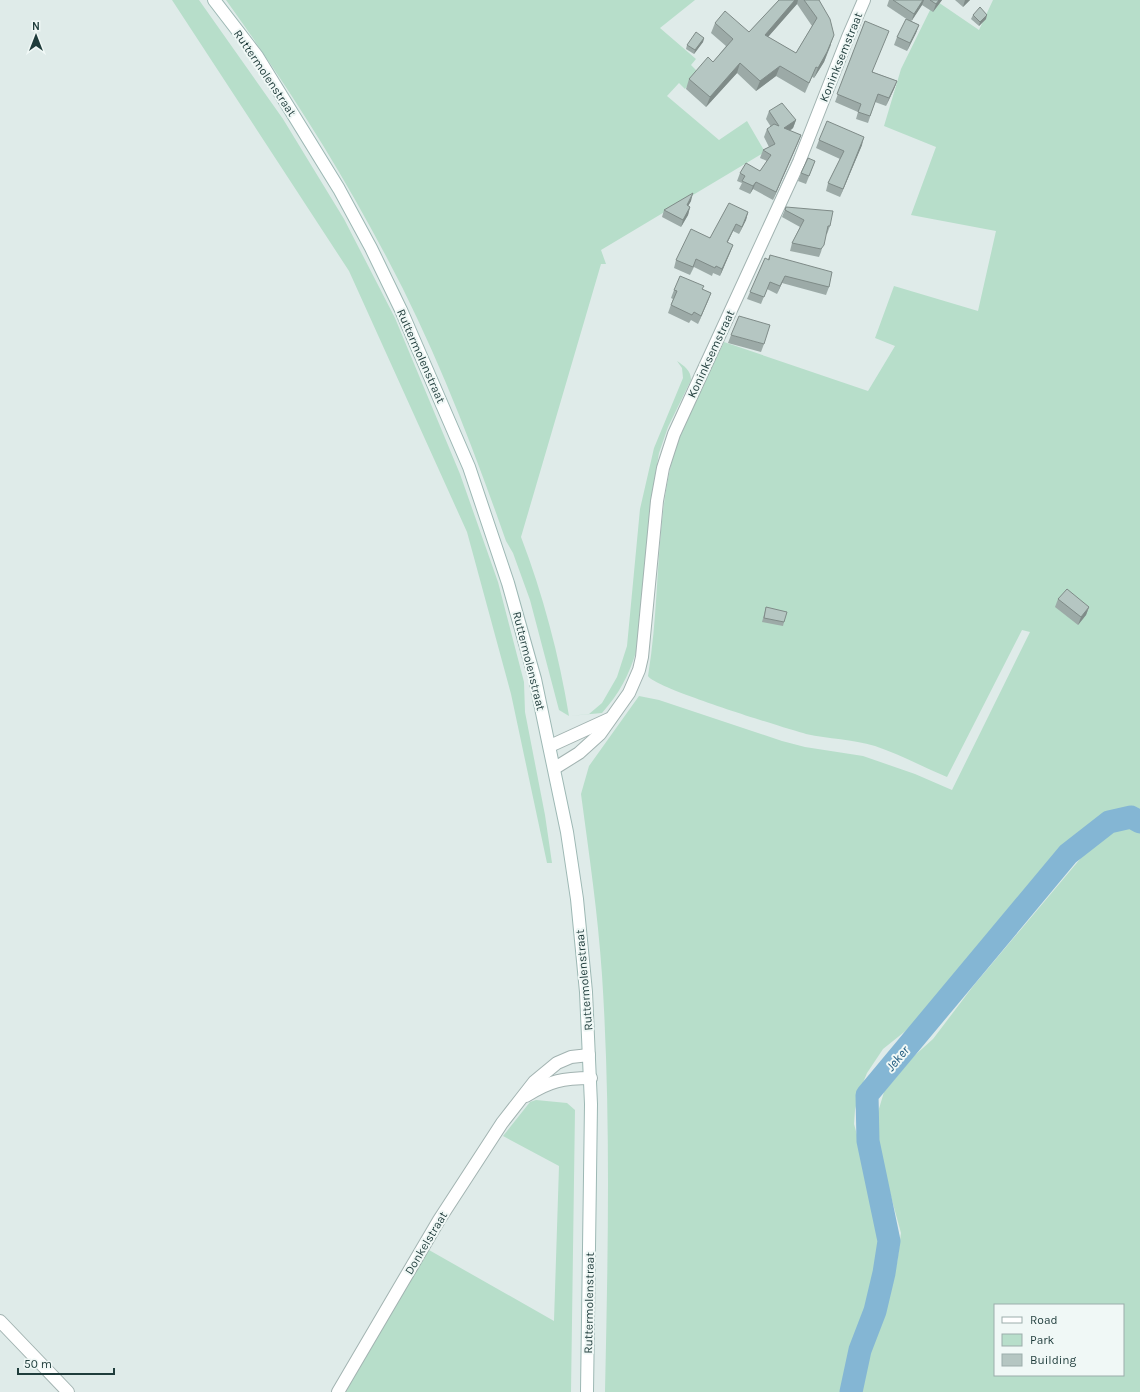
<svg xmlns="http://www.w3.org/2000/svg" width="1140" height="1392" font-family="Karla,sans-serif">
<style>
.green{fill:#b7deca;fill-rule:evenodd}
.lines{fill:none;stroke-linecap:round;stroke-linejoin:round}
.river{stroke:#84b6d4;stroke-width:23}
.minor-casing{stroke:#a2b3b1;stroke-width:14}
.tertiary-casing{stroke:#a2b3b1;stroke-width:14}
.secondary-casing{stroke:#9db8b4;stroke-width:14}
.minor{stroke:#fff;stroke-width:12}
.tertiary{stroke:#fff;stroke-width:12}
.secondary{stroke:#fff;stroke-width:12}
.wall{fill:#9caaa7;fill-rule:evenodd}
.shaded-wall{fill:#7f8b88}
.building{fill:#b5c6c2;stroke:#7f8b88}
.labels{text-anchor:middle;stroke-width:4;stroke-linejoin:round;paint-order:stroke}
.street-label{font-size:12px;fill:#1f3c3b;stroke:#f0f8f6}
.water-label{font-size:13px;font-style:italic;fill:#17547b;stroke:#f0f8f6}
</style>
<rect width="100%" height="100%" fill="#dfebe9"/>
<g class="green">
<path d="M172,0h27l84,119 61,100 51,99 65,156 38,108 26,100 1,30 20,103 7,48h-5l-36,-169 -44,-162 -118,-261z"/>
<path d="M226,0h469l-35,28 36,31 -5,6 7,7 -13,17 -6,-6 -12,13 52,44 28,-19 18,31 -164,98 5,14h-5l-80,273c22,58 38,118 48,179l20,-2 13,-11 15,-26 10,-31 13,-137 14,-61 29,-70 -1,-10 -5,-7c7,5 14,9 14,19l-23,47 -9,26 -8,48 -15,151c-7,23 -17,42 -34,61l-33,3 -10,-6 -29,-110 -17,-47 -7,-12c-34,-97 -71,-193 -119,-283 -47,-90 -102,-176 -161,-258z"/>
<path d="M935,0l44,30 14,-30h147v809l-4,-2 -19,4 -37,20 -23,20 -94,115 -50,59 -30,24 -16,24 -7,17 -5,20 -1,14 24,87 4,23 -5,40 -35,118h-237c3,-139 6,-279 -3,-417 -4,-61 -13,-121 -21,-181l8,-28 50,-70 20,4 123,41 23,6 58,9 52,18 37,16 78,-158 -8,-2 -75,147c-24,-10 -48,-23 -72,-31 -23,-7 -46,-7 -69,-12 -21,-6 -152,-46 -158,-58 12,-70 7,-142 23,-211 10,-43 34,-83 53,-123l144,49 27,-45 -20,-8 19,-52 84,25 18,-80 -85,-16 25,-68 -52,-21 17,-57z"/>
<path d="M1124,826h6l10,5v561h-282l39,-129 4,-30 -20,-73 -6,-38 9,-30 29,-35 20,-18 41,-54 112,-133 25,-22zM995,1305h128v70h-128z"/>
<path d="M536,1100l31,3 8,7 -4,282h-227l85,-142 125,71 5,-155 -56,-30 27,-34z"/>
</g>
<g class="lines">
<path class="river" d="M851,1392l9,-42 15,-39 9,-38 5,-32 -21,-100 -1,-46 201,-241 41,-32 22,-5 9,5"/>
<g class="minor-casing">
<path id="minor" d="M0,1321l68,71"/>
</g>
<g class="tertiary-casing">
<g id="tertiary">
<path d="M550,746l59,-27"/>
<path d="M555,768l24,-15 21,-19 29,-41 10,-23 3,-13 15,-156 6,-33 11,-34 125,-272 49,-125 16,-37"/>
<path d="M526,1096c23,-15 37,-18 65,-18"/>
<path d="M338,1392l101,-172 63,-97 32,-41 23,-19 14,-6 18,-2"/>
</g>
</g>
<g class="secondary-casing">
<path id="secondary" d="M214,0l43,56 82,133 32,59 30,62 68,157 39,116 27,96 32,153 10,67 9,93 5,112 -4,288"/>
</g>
<use href="#minor" class="minor"/>
<use href="#tertiary" class="tertiary"/>
<use href="#secondary" class="secondary"/>
</g>
<g class="wall">
<path d="M779,0h40l12,45 -7,17 -10,16 -2,-1 -7,16 -29,-17 -20,15 -19,-18 -31,34 -20,-18 3,-10 24,-17 13,-16 -15,-13 4,-10 34,9zM797,4l15,22 -16,27 -28,-16z"/>
<path d="M889,0h53l-9,12 -11,-7 -11,16 8,4 -3,8 -9,18 -13,-6 3,-8 11,-17 -21,-14z"/>
<path d="M955,0h15l-7,7z"/>
<path d="M973,15l13,4 -7,7 -8,-7z"/>
<path d="M865,21l8,51 24,9 -3,8 -8,17 -11,-4 -7,21 -12,-4 2,-7 -23,-10z"/>
<path d="M704,38l-1,4 -9,12 -8,-5 1,-4z"/>
<path d="M769,111l27,9 -3,8 -3,3 11,4 -28,65 -20,-11 -3,5 -11,-5 3,-6 -5,-2 3,-8 20,-2 7,-10 -7,-3 3,-8 6,-3 -5,-10 3,-8 4,-2 -5,-8z"/>
<path d="M819,140l43,5 -22,52 -14,-6 2,-8 12,-24 -24,-11z"/>
<path d="M815,161l-9,23 -8,-3 3,-8z"/>
<path d="M691,201l-3,5 2,1 -2,8 -7,12 -19,-10 2,-7z"/>
<path d="M786,207l44,19 -3,8h-1l-5,18 -2,5 -29,-6 2,-8 8,-16 -18,-10z"/>
<path d="M748,212l-2,8 -7,14 -6,-3 -6,12 6,2 -13,31 -7,-3 -1,3 -18,-9 -4,8 -16,-7 2,-8z"/>
<path d="M770,255l59,32 -3,8 -44,-12 -5,11 -10,-5 -6,15 -14,-5 3,-7 18,-33z"/>
<path d="M702,289l9,4 -13,31 -7,-4 -2,3 -21,-10 5,-14 -2,-1 3,-8z"/>
<path d="M731,335l33,9 -3,8 -33,-9z"/>
<path d="M1058,599l31,8 -3,8 -8,10 -23,-18z"/>
<path d="M766,607l18,15 -1,4 -21,-4z"/>
</g>
<g class="shaded-wall">
<path d="M795,0h3l-1,4 -36,41 4,-10z"/>
<path d="M923,0h1l-2,5 -11,17 3,-8z"/>
<path d="M939,0h3l-9,12 3,-8z"/>
<path d="M965,0h5l-7,7z"/>
<path d="M987,15l-1,4 -7,7 1,-4z"/>
<path d="M919,25l-3,8 -9,18 3,-8z"/>
<path d="M834,35l-10,27 -10,16 4,-10z"/>
<path d="M704,38l-1,4 -9,12 1,-4z"/>
<path d="M740,63l-3,10 -31,34 4,-10z"/>
<path d="M780,66l-4,10 -20,15 4,-10z"/>
<path d="M897,81l-3,8 -8,17 3,-8z"/>
<path d="M796,120l-3,8 -12,8 3,-8z"/>
<path d="M801,135l-3,8 -25,57 3,-8z"/>
<path d="M864,137l-2,8 -22,52 3,-8z"/>
<path d="M756,182l-3,7 -3,5 3,-8z"/>
<path d="M693,193l-2,8 -7,12 3,-8z"/>
<path d="M690,207l-2,8 -7,12 2,-7z"/>
<path d="M748,212l-2,8 -7,14 3,-7z"/>
<path d="M736,224l-3,7 -9,19 3,-8z"/>
<path d="M733,245l-3,8 -10,23 2,-7z"/>
<path d="M785,276l-3,7 -5,11 3,-8z"/>
<path d="M711,293l-3,8 -10,23 3,-8z"/>
<path d="M1089,607l-3,8 -8,10 3,-8z"/>
</g>
<g class="building">
<path d="M779,0h16l-30,35 31,18 21,-35 -13,-18h15l11,19 4,16 -7,17 -9,16 -2,-1 -7,16 -29,-17 -20,15 -20,-18 -30,34 -21,-18 19,-22 5,5 20,-23 -18,-16 10,-12 24,21z"/>
<path d="M893,0h30l-9,14z"/>
<path d="M930,0h9l-3,4z"/>
<path d="M980,7l7,8 -7,7 -7,-7z"/>
<path d="M906,19l13,6 -9,18 -13,-6z"/>
<path d="M865,21l24,10 -17,41 25,9 -8,17 -11,-4 -8,22 -12,-4 3,-8 -24,-10z"/>
<path d="M696,32l8,6 -9,12 -8,-5z"/>
<path d="M782,103l14,17 -12,8 17,7 -25,57 -20,-10 -3,4 -11,-5 3,-5 -5,-3 6,-10 14,8 11,-16 -8,-5 12,-6 -8,-15 7,-5 5,2 -10,-15z"/>
<path d="M827,121l37,16 -21,52 -15,-6 16,-32 -25,-11z"/>
<path d="M808,158l7,3 -6,15 -8,-3z"/>
<path d="M693,193l-6,12 3,2 -7,13 -19,-10z"/>
<path d="M729,203l19,9 -6,15 -6,-3 -9,18 6,3 -11,24 -6,-3 -1,2 -19,-9 -3,8 -17,-7 15,-31 19,9z"/>
<path d="M786,207l47,4 -3,15h-2l-4,19 -3,4 -29,-6 12,-23 -19,-10z"/>
<path d="M770,255l62,17 -3,15 -44,-11 -5,10 -10,-4 -6,15 -14,-5 15,-34 4,2z"/>
<path d="M680,276l24,10 -2,3 9,4 -10,23 -7,-4 -2,3 -21,-10 6,-14 -3,-1z"/>
<path d="M739,316l31,9 -6,19 -33,-9z"/>
<path d="M1067,589l22,18 -8,10 -23,-18z"/>
<path d="M766,607l21,5 -3,10 -20,-4z"/>
</g>
<g class="labels">
<g class="street-label">
<text transform="translate(841 57) rotate(-68)" y="4">Koninksemstraat</text>
<text transform="translate(265 73) rotate(56)" y="4">Ruttermolenstraat</text>
<text transform="translate(711 354) rotate(-65)" y="4">Koninksemstraat</text>
<text transform="translate(421 356) rotate(66)" y="4">Ruttermolenstraat</text>
<text transform="translate(529 661) rotate(76)" y="4">Ruttermolenstraat</text>
<text transform="translate(584 980) rotate(-95)" y="4">Ruttermolenstraat</text>
<text transform="translate(426 1243) rotate(-59)" y="4">Donkelstraat</text>
<text transform="translate(589 1303) rotate(-89)" y="4">Ruttermolenstraat</text>
</g>
<g class="water-label">
<text transform="translate(897 1058) rotate(-50)" y="5">Jeker</text>
</g>
</g>
<rect x="994" y="1304" width="130" height="72" fill="#f0f8f6" stroke="#9cadab"/>
<rect x="1002" y="1317" width="20" height="6" fill="#ffffff" stroke="#9cadab"/>
<text x="1030" y="1324" font-size="12" fill="#1f3c3b">Road</text>
<rect x="1002" y="1334" width="20" height="12" fill="#b7deca" stroke="#9cadab"/>
<text x="1030" y="1344" font-size="12" fill="#1f3c3b">Park</text>
<rect x="1002" y="1354" width="20" height="12" fill="#b5c6c2" stroke="#9cadab"/>
<text x="1030" y="1364" font-size="12" fill="#1f3c3b">Building</text>
<g transform="translate(36 36)" stroke="#f0f8f6" stroke-width="3" paint-order="stroke">
<path d="M0-3L7 15L0 10L-7 15Z" fill="#1f3c3b"/>
<text y="-6" font-size="11" font-weight="bold" text-anchor="middle" fill="#1f3c3b">N</text>
</g>
<path d="M18 1368v6h96v-6" fill="none" stroke="#1f3c3b" stroke-width="2"/>
<text x="24" y="1368" font-size="12" fill="#1f3c3b" stroke="#f0f8f6" stroke-width="3" paint-order="stroke">50 m</text>
</svg>
